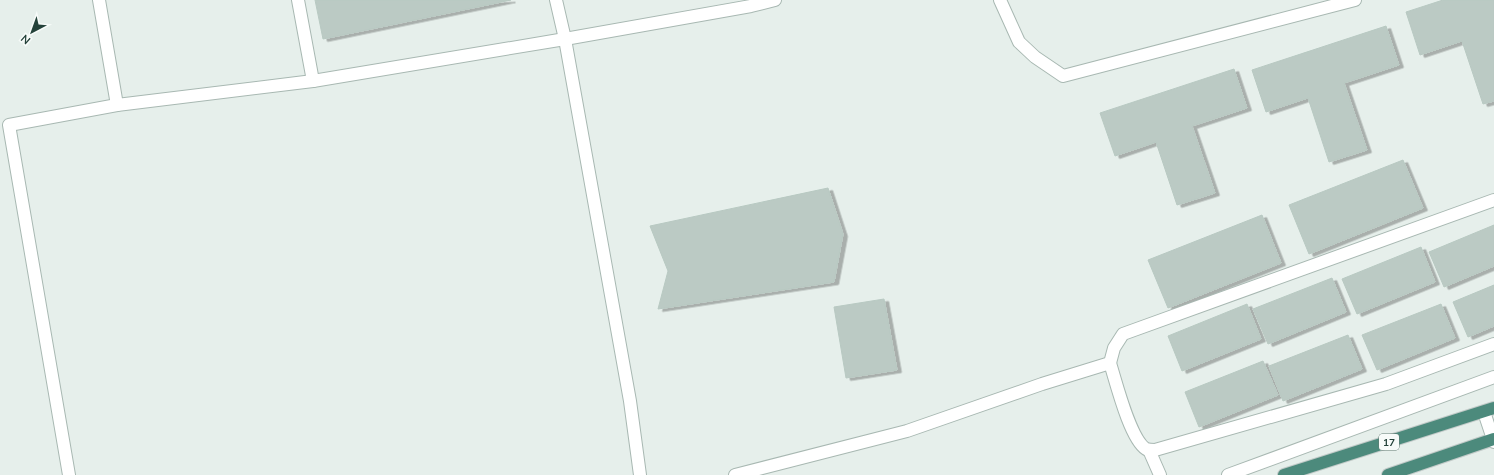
<svg xmlns="http://www.w3.org/2000/svg" width="1494" height="475" font-family="'Nunito Sans',sans-serif">
<style>
.building{fill:#bbcac4;stroke:#b8c9c2;filter:url(#shadow)}
.lines{fill:none;stroke-linecap:round;stroke-linejoin:round}
.minor-casing{stroke:#a8b8b2;stroke-width:14}
.trunk-casing{stroke:#c2cac8;stroke-width:14}
.minor{stroke:#fff;stroke-width:12}
.trunk{stroke:#4c8a7c;stroke-width:12}
.labels{text-anchor:middle;stroke-width:3;stroke-linejoin:round;paint-order:stroke}
.shield{fill:#f7fbf9;stroke:#637a73;stroke-width:1}
.shield-label{font-size:10px;font-weight:bold;fill:#24423a}
</style>
<defs>
<filter id="shadow"><feDropShadow dx="4.5" dy="2.5" stdDeviation="0" flood-color="#0004"/></filter>
</defs>
<rect width="100%" height="100%" fill="#e6efeb"/>
<g class="building">
<path d="M315,0h196l-188,39z"/>
<path d="M1443,0h51v101l-11,3 -21,-63 -42,14 -14,-43z"/>
<path d="M1386,26l13,39 -55,18 23,67 -38,12 -21,-64 -42,14 -14,-42z"/>
<path d="M1234,69l13,39 -55,18 23,67 -38,12 -21,-63 -41,14 -15,-43z"/>
<path d="M1403,160l20,48 -114,46 -20,-49z"/>
<path d="M828,188l15,46 -9,48 -176,27 10,-38 -18,-45z"/>
<path d="M1262,215l19,48 -113,45 -20,-48z"/>
<path d="M1494,225v41l-50,21 -15,-35z"/>
<path d="M1421,247l14,35 -78,32 -15,-35z"/>
<path d="M1332,278l14,34 -78,32 -15,-35z"/>
<path d="M1494,285v41l-26,11 -15,-35z"/>
<path d="M884,299l13,71 -51,8 -12,-71z"/>
<path d="M1247,304l14,35 -79,32 -14,-35z"/>
<path d="M1441,304l14,34 -78,32 -15,-35z"/>
<path d="M1348,335l14,34 -79,32 -14,-35z"/>
<path d="M1263,361l15,34 -79,32 -14,-35z"/>
</g>
<g class="lines">
<g class="minor-casing">
<g id="minor">
<path d="M99,0l18,105"/>
<path d="M298,0l15,81"/>
<path d="M556,0l9,39 186,-33 24,-6"/>
<path d="M1000,0l19,42 16,15 28,19 292,-76"/>
<path d="M1110,363c6,19 20,76 36,86 3,1 6,1 9,1l231,-66 108,-40"/>
<path d="M1484,412l10,30"/>
<path d="M1149,450l11,25"/>
<path d="M69,475l-60,-350 108,-20 196,-24 252,-42 65,362 10,74"/>
<path d="M735,475l172,-44 135,-47 68,-21 4,-15 9,-14 371,-134"/>
<path d="M1228,475l266,-98"/>
</g>
</g>
<g class="trunk-casing">
<g id="trunk">
<path d="M1284,475l210,-67"/>
<path d="M1388,475l106,-36"/>
</g>
</g>
<use href="#minor" class="minor"/>
<use href="#trunk" class="trunk"/>
</g>
<g class="labels">
<rect class="shield" x="1379" y="434" width="20" height="16" rx="3"/>
<g class="shield-label">
<text x="1389" y="446">17</text>
</g>
</g>
<g transform="translate(32 32) rotate(221)" stroke="#f7fbf9" stroke-width="3" paint-order="stroke">
<path d="M0-3L7 15L0 10L-7 15Z" fill="#24423a"/>
<text y="-6" font-size="11" font-weight="bold" text-anchor="middle" fill="#24423a">N</text>
</g>
</svg>
